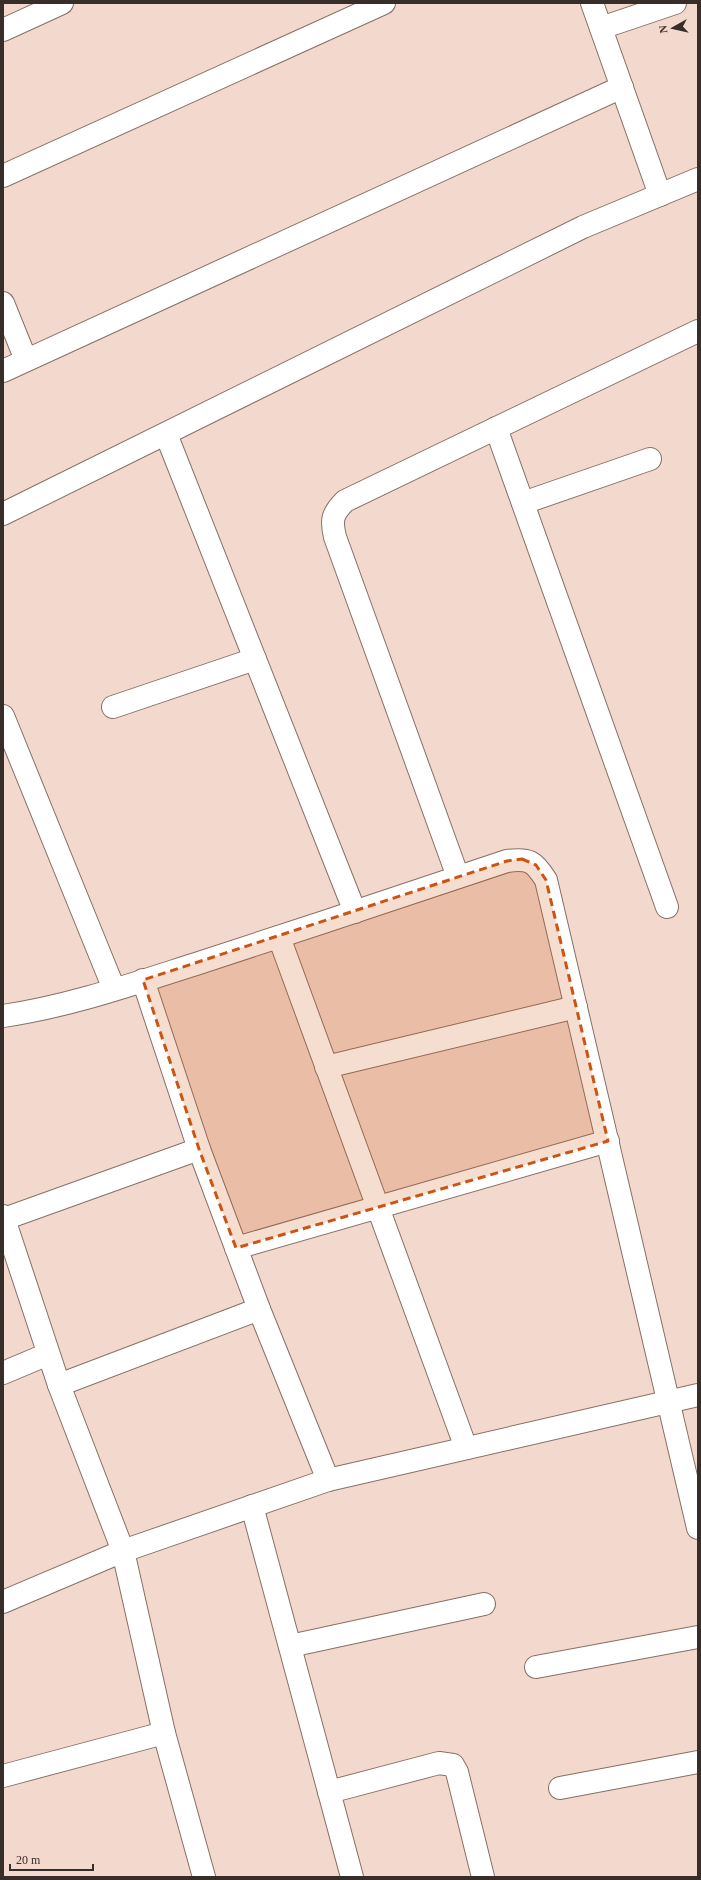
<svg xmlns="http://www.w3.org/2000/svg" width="701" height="1880" font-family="Georgia,serif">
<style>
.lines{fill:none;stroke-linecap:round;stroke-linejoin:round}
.street-casing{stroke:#877066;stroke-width:24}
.secondary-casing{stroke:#877066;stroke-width:24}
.street{stroke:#fff;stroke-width:22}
.secondary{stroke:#fff;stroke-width:22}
.marked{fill:#ce5310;fill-opacity:0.2;stroke:#ce5310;stroke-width:3;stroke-dasharray:8 5;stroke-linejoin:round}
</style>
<rect width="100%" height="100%" fill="#f2d8cd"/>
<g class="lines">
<g class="street-casing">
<g id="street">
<path d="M592,3l68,192"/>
<path d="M601,28l74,-25"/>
<path d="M3,30l59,-27"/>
<path d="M3,176l381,-173"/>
<path d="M3,303l23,57"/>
<path d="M3,371l619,-284"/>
<path d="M496,428l171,479"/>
<path d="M166,434l189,478"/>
<path d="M523,503l127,-44"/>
<path d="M113,707l142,-48"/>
<path d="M3,716l111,273"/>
<path d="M458,877l-123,-340c-4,-17 -3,-23 10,-36l353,-170"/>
<path d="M279,937l187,511"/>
<path d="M143,980l56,169 60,160 69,171"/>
<path d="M3,1016c68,-10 133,-33 199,-54 102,-33 203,-67 305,-101 22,-3 27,0 39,19l152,648"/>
<path d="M326,1067l250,-60"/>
<path d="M4,1219l195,-70"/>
<path d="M236,1248l372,-107"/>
<path d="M3,1373l45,-19"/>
<path d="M59,1385l200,-76"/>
<path d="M252,1506l100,371"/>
<path d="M3,1602l120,-51 205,-71 370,-85"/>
<path d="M290,1646l194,-42"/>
<path d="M536,1667l162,-30"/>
<path d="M3,1776l161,-43"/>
<path d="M560,1788l138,-26"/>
<path d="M329,1792l110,-29 14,2 4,7 26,105"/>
</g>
</g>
<g class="secondary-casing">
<g id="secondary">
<path d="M3,514l580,-287 115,-48"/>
<path d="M3,1216l56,169 64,166 41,182 40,144"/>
</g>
</g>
<use href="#street" class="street"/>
<use href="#secondary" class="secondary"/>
</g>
<path class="marked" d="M522,859l14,6 10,15 62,261 -372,107 -37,-99 -56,-169 364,-119z"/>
<rect width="701" height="1880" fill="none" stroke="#382e29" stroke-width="8"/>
<g transform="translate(673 28) rotate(262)" stroke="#f2d8cd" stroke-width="3" paint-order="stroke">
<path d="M0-3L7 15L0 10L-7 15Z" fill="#382e29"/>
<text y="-6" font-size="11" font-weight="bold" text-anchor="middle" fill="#382e29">N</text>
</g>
<path d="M10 1864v6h83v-6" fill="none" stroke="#382e29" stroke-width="2"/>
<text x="16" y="1864" font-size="12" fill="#382e29" stroke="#f2d8cd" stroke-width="3" paint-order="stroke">20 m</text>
</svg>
